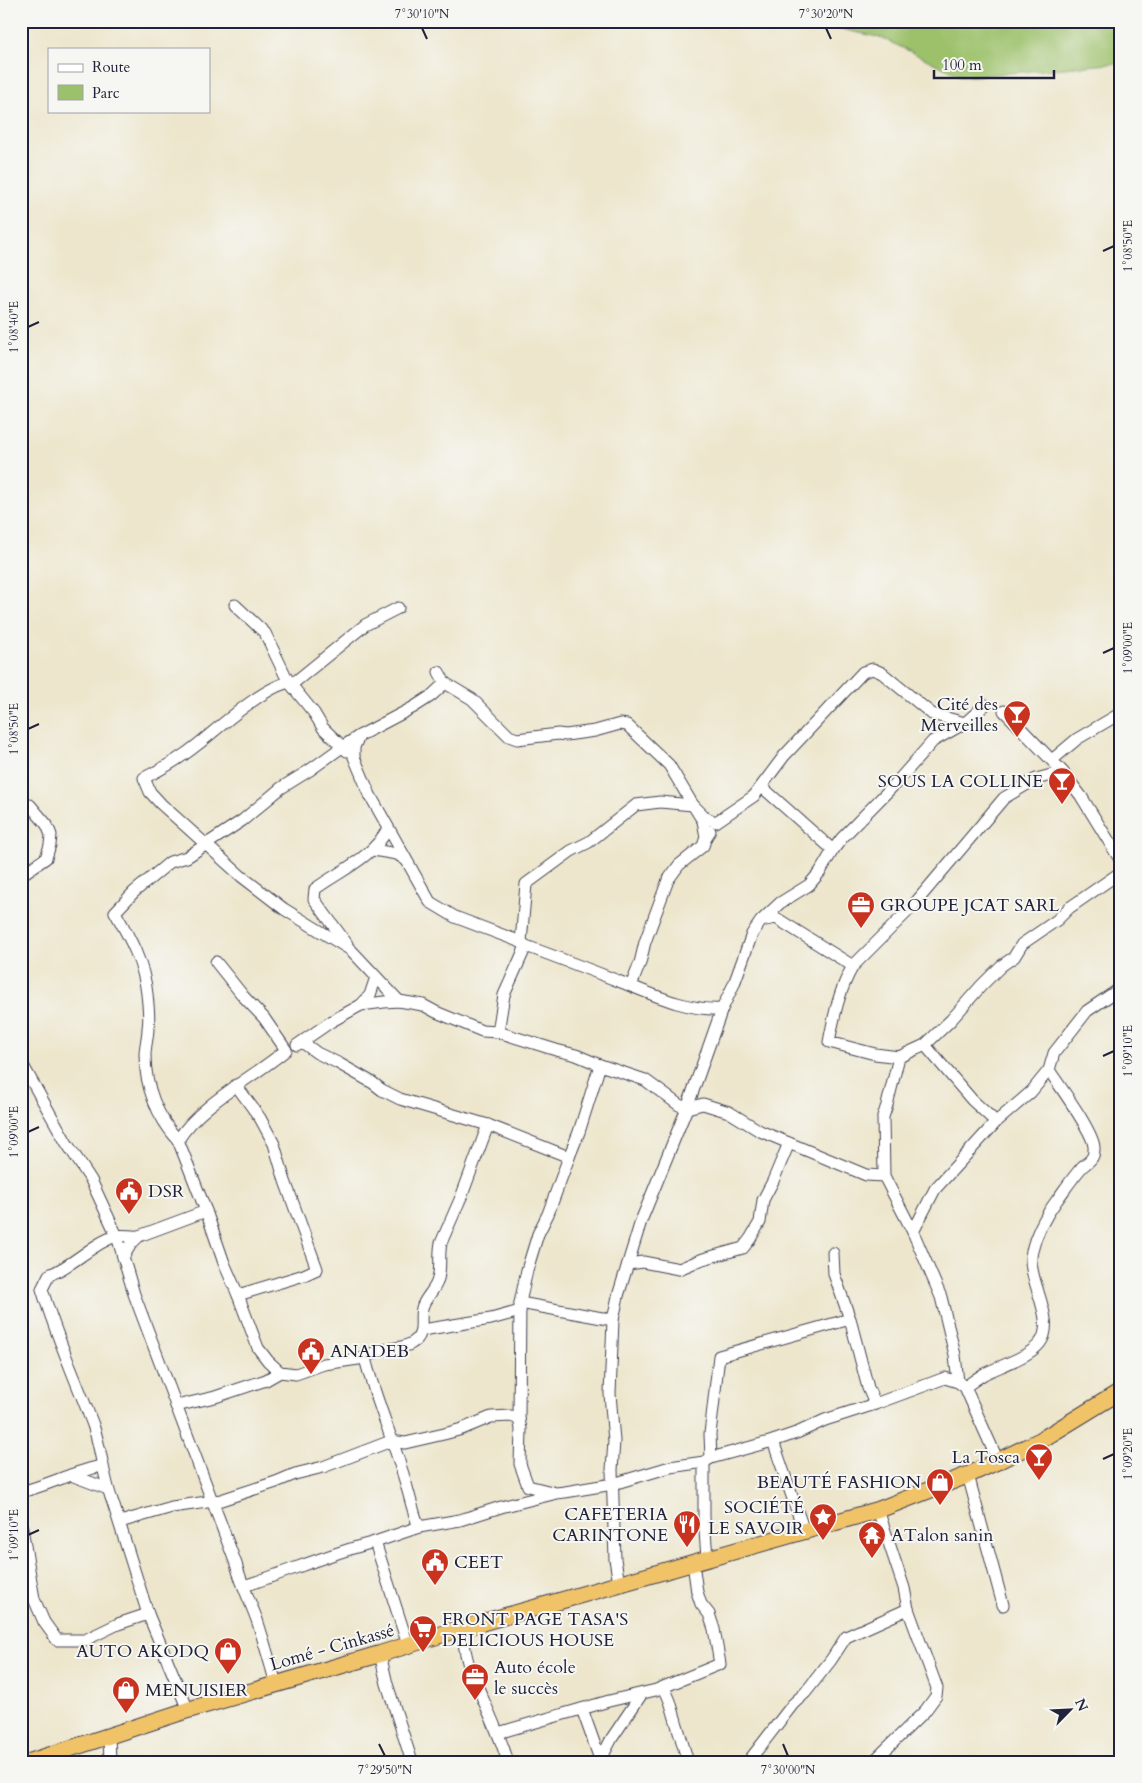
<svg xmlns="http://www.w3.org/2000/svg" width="1142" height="1783" font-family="Cardo,serif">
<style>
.green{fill:#9cc16b;stroke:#5f7253}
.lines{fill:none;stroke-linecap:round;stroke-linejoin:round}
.minor-casing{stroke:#403f51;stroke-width:13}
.highway-casing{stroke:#403f51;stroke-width:18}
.minor{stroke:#fff;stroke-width:11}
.highway{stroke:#f1c369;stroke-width:16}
.ticks{fill:none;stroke:#22223b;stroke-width:2}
.labels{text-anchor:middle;stroke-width:4;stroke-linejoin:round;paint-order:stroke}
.poi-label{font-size:18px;fill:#22223b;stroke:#f6f6f2;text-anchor:start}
.street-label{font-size:18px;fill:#22223b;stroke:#f6f6f2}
.neatline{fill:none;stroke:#22223b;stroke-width:2}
.ticks-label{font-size:12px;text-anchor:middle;fill:#22223b}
</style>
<rect width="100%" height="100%" fill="#f6f6f2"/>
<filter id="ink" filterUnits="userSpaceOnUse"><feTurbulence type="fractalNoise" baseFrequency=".02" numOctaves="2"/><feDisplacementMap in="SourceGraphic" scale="10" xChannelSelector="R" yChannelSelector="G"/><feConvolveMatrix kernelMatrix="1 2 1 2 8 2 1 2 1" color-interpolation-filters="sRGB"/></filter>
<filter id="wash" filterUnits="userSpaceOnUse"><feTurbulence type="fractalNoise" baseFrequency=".0096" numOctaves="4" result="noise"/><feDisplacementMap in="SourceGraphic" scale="20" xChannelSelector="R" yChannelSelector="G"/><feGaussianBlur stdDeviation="1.12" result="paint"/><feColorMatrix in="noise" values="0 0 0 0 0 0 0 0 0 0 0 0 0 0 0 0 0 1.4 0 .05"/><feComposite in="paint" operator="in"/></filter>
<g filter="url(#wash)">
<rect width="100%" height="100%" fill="#ede6cc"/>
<path class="green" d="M804,21h317v42l-158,14 -81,-39z"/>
</g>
<g filter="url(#ink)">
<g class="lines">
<g class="minor-casing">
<g id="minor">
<path d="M235,605l30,28 23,48 26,32 9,15 24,23"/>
<path d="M398,608l-33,17 -69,56c-28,1 -76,46 -99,64 -16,13 -35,24 -53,33l6,14 11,12 80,72 43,33 67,41 48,51"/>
<path d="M445,683l27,16 37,37 8,3 41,-5 8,1 29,-4 25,-7 7,1 42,40 24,40 13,13 10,4 38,-26 30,-40 79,-84 10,-3 9,4 50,41 33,9"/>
<path d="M1004,711l57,59 20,26 40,65"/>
<path d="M359,736l-5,11v10l16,38 60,107 25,15 66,25 5,4c33,12 67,25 100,38 30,12 63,27 96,25"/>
<path d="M1052,760l25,-21 44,-26"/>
<path d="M1063,772l-27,7 -32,19 -93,110 -58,58c-14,24 -19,50 -24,76l46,12 24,3 26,-12 26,-25 30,-34 20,-20 13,-9 8,-13 35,-24 12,-12 52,-36"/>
<path d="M762,787l71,63"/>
<path d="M373,850l24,4 9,6"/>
<path d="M21,875l25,-17 4,-13 1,-10 -4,-10 -17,-20"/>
<path d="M762,920l18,-17 29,-18 11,-13 13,-22 9,-12 54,-55 37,-42 32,-18 20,-18"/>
<path d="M521,942l5,-58 45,-33 18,-9 47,-37 24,-3 33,3 10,16 3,16"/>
<path d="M347,944l-33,-45 1,-10c26,-19 58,-31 73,-61"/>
<path d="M631,986l9,-23 5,-21 23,-62 11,-15 24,-19 3,-9 4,-6"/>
<path d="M361,1005l9,-10 6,-18"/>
<path d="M498,1032l58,18 20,5 24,10 45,15 34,25 8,3 16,-4 26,8 31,19 106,44 18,1"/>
<path d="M302,1042l15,11 21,10 35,20 9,7 18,9 88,26 81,32 -21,57 -10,20 -11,36 -7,33 -1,116"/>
<path d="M297,1045l35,-24 29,-16 23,-3 15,-1 24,4 13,7 46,19 16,1 6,-37 22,-49"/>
<path d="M925,1045l47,55 24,22"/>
<path d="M899,1057l-12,48 -4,12 1,59 29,56 28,65 14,58 3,27 7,5 33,74"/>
<path d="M21,1062l45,80 25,38 26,56 17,58 102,270c5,19 14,37 21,56 7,21 13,43 19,64"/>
<path d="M236,1085l24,33 14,26 11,37 32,88 -13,6 -66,20"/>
<path d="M178,1140c-21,-23 -33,-54 -33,-85 0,-9 3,-18 3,-27 2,-10 0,-23 -1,-34 -3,-30 -17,-56 -32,-82l19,-20 36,-30 17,-5 56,-37 38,-32 29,-18 32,-23 17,-11 55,-29 17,-11 14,-13 -6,-11"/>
<path d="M569,1157l10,-25 21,-67"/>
<path d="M206,1211l-28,-71c23,-37 75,-62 108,-90l-22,-32 -20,-21 -28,-35"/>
<path d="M913,1232l22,-43 61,-67 35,-30 18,-22 5,-17 33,-42 34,-23"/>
<path d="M139,1236c-7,1 -17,-2 -23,0 -23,7 -43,30 -67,39l-7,14c14,47 34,91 51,136 9,26 10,53 20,78l35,111 40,96"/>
<path d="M833,1253l1,21 16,45 18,69 7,16"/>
<path d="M123,1257l8,-13 8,-8 67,-25 18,52 14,32 20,53 10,13 12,11 16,2 28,-10 41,-6c9,37 25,73 36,110 7,19 10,39 18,59"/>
<path d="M628,1264l15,-2 36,7 24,-10 40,-11 7,-9 10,-17 3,-22 10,-19 16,-38"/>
<path d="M520,1303l93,17"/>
<path d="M422,1330l69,-11 29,-8"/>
<path d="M365,1358c16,-13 33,-6 47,-15 14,-8 7,-22 10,-35 2,-9 12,-17 15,-26 5,-13 1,-26 4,-39l21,-48 26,-70"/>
<path d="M965,1387c6,-4 12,-9 19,-13 16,-8 45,-17 56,-31 18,-23 -15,-65 -8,-92 4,-18 14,-36 25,-51 8,-11 16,-23 25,-33 3,-3 7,-5 9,-8 2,-2 3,-7 3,-10 2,-14 -36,-65 -45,-79"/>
<path d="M176,1406l39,-9 51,-17 14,-8"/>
<path d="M773,1441l-62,17 -1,-24 9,-78 131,-37"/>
<path d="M704,1462v55l3,41"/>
<path d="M71,1475l37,14"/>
<path d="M968,1475l35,130"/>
<path d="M21,1492c28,-7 54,-21 81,-26"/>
<path d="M21,1522l13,77 10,23 13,18h28l33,-16 30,-10"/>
<path d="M120,1522l52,-15 49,-7 55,-18 19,-8 28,-7 68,-26 14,2 39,-9 18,-5 29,-12 20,-1 8,3 2,10 -1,35 8,22 28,7 9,-1 48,-8 57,-17 34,-5 7,-4"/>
<path d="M804,1531l-31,-90 26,-9 26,-12 50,-16 70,-26 13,4"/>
<path d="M619,1584l-4,-25 -3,-89 2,-29 -4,-47 3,-74 5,-24 23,-75 46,-113 35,-99 12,-25 18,-50 9,-13 15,-3 77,48"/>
<path d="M244,1586c44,-14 86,-33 131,-44"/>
<path d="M462,1628c2,16 4,33 11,48 12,29 26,56 35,86"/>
<path d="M408,1645l-33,-103 44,-15 41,-7 41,-13 52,-13"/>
<path d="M380,1654l7,30 25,78"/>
<path d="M664,1687l6,14 18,61"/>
<path d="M582,1709l19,53"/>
<path d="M498,1733l111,-32 47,-11 64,-26 -6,-35 -5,-15 -8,-10 -4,-12 -4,-29"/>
<path d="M109,1736l1,26"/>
<path d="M601,1759l11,-21 29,-43"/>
<path d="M748,1762l45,-58 12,-11 26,-33 15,-23 62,-28 -4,-21 -26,-78"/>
<path d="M873,1762l52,-51 11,-15 1,-8 -29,-79"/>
</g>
</g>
<g class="highway-casing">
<path id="highway" d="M29,1762l159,-52 192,-56 82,-26 87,-24 329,-94 90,-35 30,-14 43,-21 80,-49"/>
</g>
<use href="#minor" class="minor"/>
<use href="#highway" class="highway"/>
</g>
</g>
<path class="ticks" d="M422,28l5,11M826,28l5,11M1103,251l11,-5M28,327l11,-5M1103,653l11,-5M28,729l11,-5M1103,1056l11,-5M28,1132l11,-5M1103,1459l11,-5M28,1535l11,-5M379,1744l6,12M783,1744l5,12"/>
<defs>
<g id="bar-pin" transform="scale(1.4375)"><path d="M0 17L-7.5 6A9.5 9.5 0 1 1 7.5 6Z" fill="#c8321e" stroke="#f6f6f2"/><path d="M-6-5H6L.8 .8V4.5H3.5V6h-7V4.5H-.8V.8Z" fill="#fff"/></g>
<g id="office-pin" transform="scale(1.4375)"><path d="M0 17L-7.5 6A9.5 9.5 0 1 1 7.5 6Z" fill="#c8321e" stroke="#f6f6f2"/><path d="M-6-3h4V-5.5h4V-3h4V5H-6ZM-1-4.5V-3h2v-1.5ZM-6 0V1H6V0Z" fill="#fff"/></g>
<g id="civic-pin" transform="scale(1.4375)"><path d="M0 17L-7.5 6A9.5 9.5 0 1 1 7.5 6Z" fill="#c8321e" stroke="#f6f6f2"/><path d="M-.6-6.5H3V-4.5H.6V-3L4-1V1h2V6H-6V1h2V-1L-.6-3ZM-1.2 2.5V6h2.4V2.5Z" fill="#fff"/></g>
<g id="shop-pin" transform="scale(1.4375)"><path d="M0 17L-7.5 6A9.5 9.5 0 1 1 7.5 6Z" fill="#c8321e" stroke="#f6f6f2"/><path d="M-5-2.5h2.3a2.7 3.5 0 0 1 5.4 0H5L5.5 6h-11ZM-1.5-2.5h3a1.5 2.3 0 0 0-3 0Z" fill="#fff"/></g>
<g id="sight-pin" transform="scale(1.4375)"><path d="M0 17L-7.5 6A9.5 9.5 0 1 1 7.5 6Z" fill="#c8321e" stroke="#f6f6f2"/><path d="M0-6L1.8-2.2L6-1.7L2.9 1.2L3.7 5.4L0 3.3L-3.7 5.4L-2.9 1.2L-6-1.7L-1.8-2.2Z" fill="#fff"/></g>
<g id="restaurant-pin" transform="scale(1.4375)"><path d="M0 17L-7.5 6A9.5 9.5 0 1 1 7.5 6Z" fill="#c8321e" stroke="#f6f6f2"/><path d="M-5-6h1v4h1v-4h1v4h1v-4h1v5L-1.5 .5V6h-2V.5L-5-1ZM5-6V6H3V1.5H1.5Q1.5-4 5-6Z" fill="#fff"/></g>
<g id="temple-pin" transform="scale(1.4375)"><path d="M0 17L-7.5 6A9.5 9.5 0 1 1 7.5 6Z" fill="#c8321e" stroke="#f6f6f2"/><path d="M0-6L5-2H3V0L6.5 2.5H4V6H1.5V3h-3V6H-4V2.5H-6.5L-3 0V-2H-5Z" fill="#fff"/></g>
<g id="supermarket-pin" transform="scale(1.4375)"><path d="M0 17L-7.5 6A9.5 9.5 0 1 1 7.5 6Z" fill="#c8321e" stroke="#f6f6f2"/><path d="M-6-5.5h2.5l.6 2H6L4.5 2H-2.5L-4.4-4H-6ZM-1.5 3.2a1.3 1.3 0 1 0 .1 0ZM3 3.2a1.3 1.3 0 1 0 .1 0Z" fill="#fff"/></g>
</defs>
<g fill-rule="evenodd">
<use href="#bar-pin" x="1017" y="714"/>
<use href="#bar-pin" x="1062" y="781"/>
<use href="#office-pin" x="861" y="905"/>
<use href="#civic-pin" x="129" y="1191"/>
<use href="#civic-pin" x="311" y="1351"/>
<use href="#bar-pin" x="1039" y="1457"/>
<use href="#shop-pin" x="940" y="1482"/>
<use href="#sight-pin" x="823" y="1517"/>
<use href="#restaurant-pin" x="687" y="1524"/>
<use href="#temple-pin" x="872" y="1535"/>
<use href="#civic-pin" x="435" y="1562"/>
<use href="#supermarket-pin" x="423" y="1629"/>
<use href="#shop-pin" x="228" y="1651"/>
<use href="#office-pin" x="475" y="1677"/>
<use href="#shop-pin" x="126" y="1690"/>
</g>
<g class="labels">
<g class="poi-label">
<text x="998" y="710" text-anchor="end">Cité des<tspan x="998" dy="21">Merveilles</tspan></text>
<text x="1043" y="787" text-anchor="end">SOUS LA COLLINE</text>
<text x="880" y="911">GROUPE JCAT SARL</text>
<text x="148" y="1197">DSR</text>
<text x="330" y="1357">ANADEB</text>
<text x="1020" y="1463" text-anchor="end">La Tosca</text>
<text x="921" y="1488" text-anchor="end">BEAUTÉ FASHION</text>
<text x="804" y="1513" text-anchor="end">SOCIÉTÉ<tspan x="804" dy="21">LE SAVOIR</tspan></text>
<text x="668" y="1520" text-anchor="end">CAFETERIA<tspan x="668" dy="21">CARINTONE</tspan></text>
<text x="891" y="1541">ATalon sanin</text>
<text x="454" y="1568">CEET</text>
<text x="442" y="1625">FRONT PAGE TASA'S<tspan x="442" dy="21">DELICIOUS HOUSE</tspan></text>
<text x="209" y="1657" text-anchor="end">AUTO AKODQ</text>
<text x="494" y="1673">Auto école<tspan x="494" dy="21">le succès</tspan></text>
<text x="145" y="1696">MENUISIER</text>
</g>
<g class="street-label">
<text transform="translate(332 1647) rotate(-16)" y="6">Lomé - Cinkassé</text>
</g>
</g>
<rect width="1142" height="1783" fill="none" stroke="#f6f6f2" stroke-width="55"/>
<rect x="48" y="48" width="162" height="65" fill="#f6f6f2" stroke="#a1a1a9"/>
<rect x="58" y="64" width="25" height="8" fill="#ffffff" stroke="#a1a1a9"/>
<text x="92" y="72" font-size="15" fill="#22223b">Route</text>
<rect x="58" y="85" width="25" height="15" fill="#9cc16b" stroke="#a1a1a9"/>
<text x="92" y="98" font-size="15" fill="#22223b">Parc</text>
<g transform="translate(1070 1710) rotate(66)" stroke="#f6f6f2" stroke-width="4" paint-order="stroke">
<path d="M0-4L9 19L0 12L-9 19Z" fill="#22223b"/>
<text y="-8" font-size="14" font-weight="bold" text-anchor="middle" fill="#22223b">N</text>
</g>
<path d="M934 70v8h120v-8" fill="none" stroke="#22223b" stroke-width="2.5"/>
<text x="942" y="70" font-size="15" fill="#22223b" stroke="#f6f6f2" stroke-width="4" paint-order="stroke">100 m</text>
<rect x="28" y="28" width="1086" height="1728" class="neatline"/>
<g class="ticks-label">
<text x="422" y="18">7°30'10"N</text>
<text x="826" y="18">7°30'20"N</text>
<text transform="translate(1128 246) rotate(-90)" y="4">1°08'50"E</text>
<text transform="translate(14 327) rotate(-90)" y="4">1°08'40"E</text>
<text transform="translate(1128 648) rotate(-90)" y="4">1°09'00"E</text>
<text transform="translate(14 729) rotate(-90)" y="4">1°08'50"E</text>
<text transform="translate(1128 1051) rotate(-90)" y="4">1°09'10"E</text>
<text transform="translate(14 1132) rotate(-90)" y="4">1°09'00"E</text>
<text transform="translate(1128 1454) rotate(-90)" y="4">1°09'20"E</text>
<text transform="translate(14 1535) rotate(-90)" y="4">1°09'10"E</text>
<text x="385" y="1774">7°29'50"N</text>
<text x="788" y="1774">7°30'00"N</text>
</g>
</svg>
